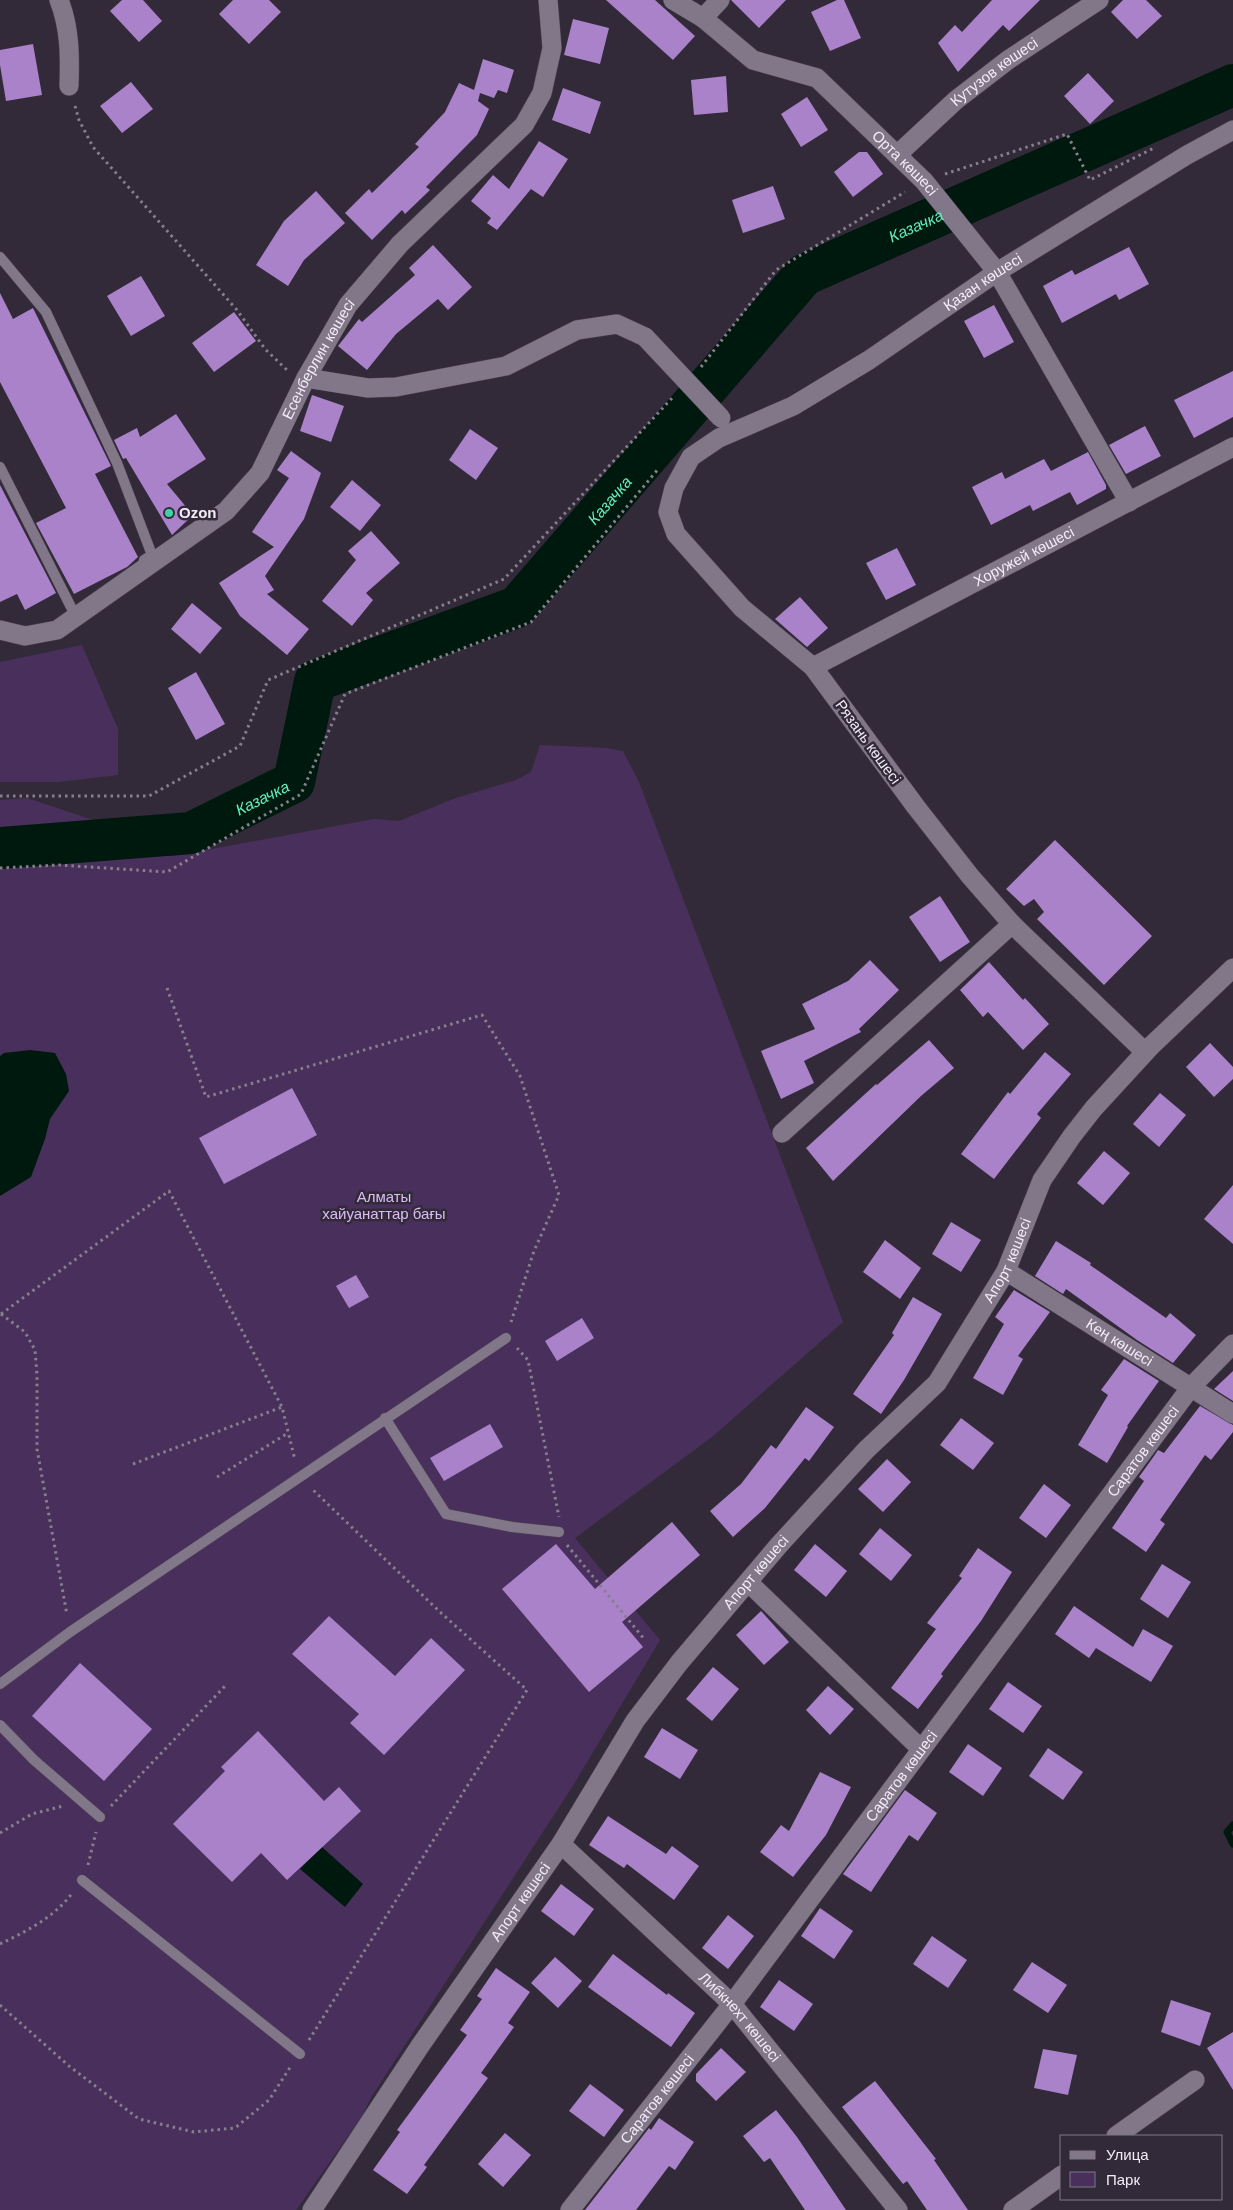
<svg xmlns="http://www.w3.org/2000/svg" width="1233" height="2210" font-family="Helvetica,sans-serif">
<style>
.green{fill:#49305c}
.water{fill:#00190e}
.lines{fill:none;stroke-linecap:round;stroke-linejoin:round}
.stream{stroke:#00190e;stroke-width:7}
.river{stroke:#00190e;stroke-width:42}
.building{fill:#a982c9}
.lane-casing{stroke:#4e4653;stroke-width:11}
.street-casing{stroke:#4e4653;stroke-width:20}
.path{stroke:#867f8c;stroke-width:3;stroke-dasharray:2.5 4;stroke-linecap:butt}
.lane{stroke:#817789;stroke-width:10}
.street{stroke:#817789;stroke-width:19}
.street-bridge-casing{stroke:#4e4653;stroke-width:20;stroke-linecap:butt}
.street-bridge{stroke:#817789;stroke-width:19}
.poi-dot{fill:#3dd4a3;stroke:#322a39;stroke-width:2}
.labels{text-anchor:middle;stroke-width:5;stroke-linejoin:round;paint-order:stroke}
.street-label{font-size:15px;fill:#f1ecf6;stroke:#322a39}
.poi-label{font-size:15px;font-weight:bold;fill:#f1ecf6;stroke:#322a39;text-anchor:start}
.park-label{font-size:15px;fill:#dbbcf5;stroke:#322a39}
.water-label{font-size:16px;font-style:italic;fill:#62edbc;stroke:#322a39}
</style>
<rect width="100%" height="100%" fill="#322a39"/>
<g class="green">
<path d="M82,645l36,84v46l-60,7h-58v-120z"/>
<path d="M540,745l67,3 16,3 16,31 204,540 -131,115 -137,101 85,102 -86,144 -202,312 -11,22 -65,92h-296v-1410l27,-2 105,35 19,22 23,1 200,-37 25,2 57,-23 60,-18 15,-8z"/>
</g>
<g class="water">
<path d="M30,1050l25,3 11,21 3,17 -19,28 -5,20 -14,38 -31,19v-140l4,-3z"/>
<path d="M322,1847l41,37 -18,23 -45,-38z"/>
</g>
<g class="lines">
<path class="stream" d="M1233,1825l-6,7 6,12"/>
<path class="river" id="s1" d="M0,848l191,-15 103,-51 21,-101 202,-74 287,-332 429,-190"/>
</g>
<g class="building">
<path d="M122,0h21l19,21 -23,21 -29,-31z"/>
<path d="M233,0h36l12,12 -32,32 -30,-30z"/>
<path d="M606,0h49l40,36 -22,24z"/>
<path d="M731,0h55l-27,28z"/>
<path d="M837,0h7l17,38 -31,13 -19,-39z"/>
<path d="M992,0h48l-31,31 -6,-6 -45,47 -20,-29 17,-18 7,7z"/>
<path d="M1123,0h23l16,16 -25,23 -26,-27z"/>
<path d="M573,19l36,9 -9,36 -36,-9z"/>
<path d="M33,44l9,51 -36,6 -6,-36v-15z"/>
<path d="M483,59l31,11 -7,23 -9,-3 -4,8 -14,-5 -2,8 11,8 -12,26 -51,52 4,3 -25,24 -3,-4 -30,30 -27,-27 24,-24 3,4 47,-46 -4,-3 30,-32 14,-29 15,7z"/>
<path d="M1088,73l26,28 -24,23 -26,-28z"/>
<path d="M726,76l2,36 -34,3 -3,-35z"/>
<path d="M131,82l22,27 -31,24 -22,-27z"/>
<path d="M563,88l38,14 -11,32 -38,-14z"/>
<path d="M807,97l21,33 -27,17 -20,-33z"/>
<path d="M539,141l29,18 -25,38 -12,-8 -34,41 -10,-7 4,-5 -20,-17 22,-26 16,14z"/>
<path d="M859,152h8l16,22 -30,23 -19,-25z"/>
<path d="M773,186l12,33 -42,14 -11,-33z"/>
<path d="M316,191l29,32 -41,37 -16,26 -32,-21 28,-44z"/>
<path d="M433,245l39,42 -24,23 -10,-11 -42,35 -29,36 -29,-24 21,-27 3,3 53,-47 -6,-7z"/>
<path d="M1129,247l20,37 -30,16 -3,-6 -54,29 -19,-37 29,-16 3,5z"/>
<path d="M141,276l24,40 -34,20 -24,-40z"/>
<path d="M0,293l13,26 20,-11 78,158 -16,8 43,83 -11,10 -53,27 -38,-71 30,-15 -66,-126z"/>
<path d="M994,305l20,37 -30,16 -20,-37z"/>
<path d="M234,312l22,29 -42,31 -22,-29z"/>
<path d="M1233,371v46l-39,21 -20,-38z"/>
<path d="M312,395l32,11 -13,36 -31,-11z"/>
<path d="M176,414l30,45 -39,25 26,31 -21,20 -46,-77 -3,1 -9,-19 23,-12 3,9z"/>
<path d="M1145,426l16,30 -35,18 -17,-29z"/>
<path d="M470,429l28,19 -22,32 -27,-20z"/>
<path d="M291,451l30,22 -17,46 -39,57 9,14 -7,4 42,35 -22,26 -47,-39 -21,-33 55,-36 -22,-15 37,-54 -12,-8z"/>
<path d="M1088,452l18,33v4l-29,16 -7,-13 -37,19 -3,-6 -39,20 -19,-38 30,-15 3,7 39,-20 7,12z"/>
<path d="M352,480l29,25 -21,26 -30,-24z"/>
<path d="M0,485l56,108 -31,17 -8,-16 -17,8z"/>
<path d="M371,531l29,32 -34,30 7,7 -21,26 -30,-25 34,-41 -8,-9z"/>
<path d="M897,548l19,37 -30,15 -20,-37z"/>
<path d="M800,597l28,31 -21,19 -32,-28z"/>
<path d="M192,603l30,25 -22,26 -29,-25z"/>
<path d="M196,672l29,52 -29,16 -28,-52z"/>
<path d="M1055,840l97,96 -48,49 -67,-66 7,-7 -10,-13 -10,7 -18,-17z"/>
<path d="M940,896l30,46 -30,20 -31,-45z"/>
<path d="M870,960l29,30 -40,39 2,3 -57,29 10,22 -33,16 -20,-48 54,-22 -13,-25 46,-23z"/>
<path d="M989,962l34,38 2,-2 24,26 -26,26 -35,-38 -5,5 -23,-27z"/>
<path d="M929,1040l25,28 -33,28 -88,85 -27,-33 70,-64 1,1z"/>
<path d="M1210,1043l23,24v12l-19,18 -28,-30z"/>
<path d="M1045,1052l26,22 -34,40 4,4 -47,61 -33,-25 47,-62 2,2z"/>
<path d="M292,1088l25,47 -93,49 -25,-46z"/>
<path d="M1160,1093l26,22 -27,32 -26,-23z"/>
<path d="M1104,1151l26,22 -27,32 -26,-22z"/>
<path d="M1233,1185v59l-29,-25z"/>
<path d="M951,1222l30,18 -20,32 -29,-18z"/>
<path d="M885,1240l36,28 -21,31 -37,-27z"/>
<path d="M1056,1241l35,22 -1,2 76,53 4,-5 26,22 -23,28 -36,-23 -71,-51 -3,5 -28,-18z"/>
<path d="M356,1275l13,22 -20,11 -13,-22z"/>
<path d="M1014,1290l36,22 -32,44 5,3 -20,36 -30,-17 31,-54 -9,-7z"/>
<path d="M913,1297l29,17 -38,66 -23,34 -28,-20 41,-59 -2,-2z"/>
<path d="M582,1318l12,20 -37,23 -12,-20z"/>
<path d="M1124,1359l35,22 -32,45 1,1 -21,36 -29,-18 30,-50 -7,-5z"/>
<path d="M1233,1371v30l-19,-12z"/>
<path d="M1200,1406l33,19v7l-22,28 -6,-5 -45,65 5,4 -19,28 -34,-24 32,-47 -5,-4 15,-21 4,-6 6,3z"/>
<path d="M806,1407l28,20 -25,34 -4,-3 -40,50 -32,29 -23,-26 31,-27 30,-39 5,4z"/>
<path d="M961,1418l33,25 -21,27 -33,-25z"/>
<path d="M490,1424l13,23 -59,34 -14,-23z"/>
<path d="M887,1459l24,23 -28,30 -25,-23z"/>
<path d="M1044,1484l27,21 -25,33 -27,-20z"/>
<path d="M672,1522l28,33 -78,67 21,25 -54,45 -87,-103 54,-45 39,45z"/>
<path d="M880,1528l32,27 -21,26 -32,-27z"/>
<path d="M815,1544l32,27 -21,26 -32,-27z"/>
<path d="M978,1548l34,24 -31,49 -40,53 2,2 -25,33 -27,-21 45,-59 -9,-6 35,-45 -3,-2z"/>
<path d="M1162,1564l29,18 -23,36 -28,-19z"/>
<path d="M1074,1606l59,41 10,-18 30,17 -22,36 -55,-34 -7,10 -34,-24z"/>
<path d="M761,1611l28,31 -25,23 -28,-30z"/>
<path d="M329,1616l66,60 36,-38 34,32 -81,85 -34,-32 9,-9 -67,-60z"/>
<path d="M80,1663l72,66 -48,52 -72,-65z"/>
<path d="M713,1667l26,22 -27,32 -26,-22z"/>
<path d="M1008,1682l34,24 -19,27 -34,-24z"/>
<path d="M828,1686l26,23 -24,26 -24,-25z"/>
<path d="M662,1728l36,22 -18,29 -36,-22z"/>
<path d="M258,1731l66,70 15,-14 22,24 -74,69 -26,-27 -29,29 -59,-58 52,-53 -4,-4z"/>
<path d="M968,1744l34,24 -19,28 -34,-24z"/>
<path d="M1048,1748l35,24 -20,28 -34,-24z"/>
<path d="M820,1772l31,15 -25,48 -33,42 -33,-25 21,-27 8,6z"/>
<path d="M905,1790l32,23 -19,28 -9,-6 -38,57 -28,-18z"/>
<path d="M608,1816l58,38 6,-8 27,20 -25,34 -47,-36 -3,4 -35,-23z"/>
<path d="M561,1884l33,25 -20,27 -33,-25z"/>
<path d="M820,1908l33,23 -19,28 -33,-23z"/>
<path d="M728,1915l26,21 -26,33 -26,-21z"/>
<path d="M932,1936l35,24 -19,28 -35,-24z"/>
<path d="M613,1954l54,41 1,-2 27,20 -24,34 -83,-60z"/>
<path d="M555,1957l27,24 -24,27 -27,-25z"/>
<path d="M1032,1962l35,23 -19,28 -35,-23z"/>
<path d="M496,1968l34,24 -22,31 6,4 -33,46 7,5 -64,87 3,2 -20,27 -34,-24 27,-38 -3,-2 70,-95 -7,-5 22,-31 -5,-3z"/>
<path d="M779,1980l34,24 -19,27 -34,-24z"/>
<path d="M1171,2000l40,13 -11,33 -39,-14z"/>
<path d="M1233,2032v58l-26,-42z"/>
<path d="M721,2048l25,24 -30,29 -20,-20v-7z"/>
<path d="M1043,2049l34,6 -9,40 -34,-7z"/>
<path d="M875,2081l61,78 -2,1 34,50h-41l-20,-29 -4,3 -61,-77z"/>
<path d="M590,2084l34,26 -20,27 -35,-26z"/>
<path d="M776,2110l21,27 49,73h-41l-35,-52 -6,4 -21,-26z"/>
<path d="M659,2118l35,24 -19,28 -6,-4 -33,44h-51l64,-82 2,2z"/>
<path d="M505,2133l26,22 -28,32 -25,-23z"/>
</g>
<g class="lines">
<g class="lane-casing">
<g id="lane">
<path d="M0,257l46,55 71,151 35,92 -8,5"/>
<path d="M0,467l76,150"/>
<path d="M385,1418l61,96 66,13 47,5"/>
<path d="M0,1684l70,-52 436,-294"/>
<path d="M0,1725l34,35 66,57"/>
<path d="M82,1880l218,174"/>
</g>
</g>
<g class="street-casing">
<g id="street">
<path d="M59,0c11,28 11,56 10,86"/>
<path id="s2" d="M673,0l30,18 50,42 64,18 107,103 73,91 132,230"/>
<path d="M703,18l17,-18"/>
<path id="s3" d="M897,155l59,-55 52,-40 91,-60"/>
<path d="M306,378l62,10 28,-1 110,-21 71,-36 40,-6 28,13"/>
<path id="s4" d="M0,630l25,6 32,-6 169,-119 34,-38 46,-95 42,-73 52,-61 124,-119 18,-32 10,-45 -4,-48"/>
<path id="s5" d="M813,667l420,-220"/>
<path id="s6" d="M1145,1052l-133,-128 -42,-48 -54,-69 -103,-140 -71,-59 -66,-74 -8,-22 6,-24 17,-31 28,-19 74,-32 76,-46 128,-88 190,-117 46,-25"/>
<path d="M782,1133l230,-209"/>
<path id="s7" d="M1006,1271l227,143"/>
<path d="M748,1582l173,167"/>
<path id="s8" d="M561,1844l171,160 166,206"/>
<path d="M1116,2136l79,-56"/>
<path id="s9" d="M312,2210l108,-164 141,-202 74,-123 44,-58 100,-118 87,-95 71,-67 69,-112 36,-91 30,-44 22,-28 57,-62 82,-78"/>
<path id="s10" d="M570,2210l162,-206 459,-617 42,-43"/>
<path d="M1013,2210l49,-35"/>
</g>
</g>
<g class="path">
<path d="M75,106l4,14 14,27 144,163 28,39 22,21"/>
<path d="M945,174l122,-40 23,46 64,-32"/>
<path d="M701,367l75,-97 129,-78"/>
<path d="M0,796h149l91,-50 28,-66 236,-101 169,-182"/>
<path d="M0,868l59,-3 108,7 134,-78 44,-100 186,-72 128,-154"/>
<path d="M167,988l39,109 276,-82 38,61 39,119 -25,56 -23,71"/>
<path d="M1,1314l168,-123 113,216 13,53"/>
<path d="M1,1314l24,18 10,18 2,25v74l30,166"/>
<path d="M517,1348l11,12 31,157"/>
<path d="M133,1464l149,-57"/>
<path d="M217,1477l71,-44"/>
<path d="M567,1545l78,95"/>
<path d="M111,1806l115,-121"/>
<path d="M0,1833l32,-19 31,-8"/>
<path d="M88,1865l8,-33"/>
<path d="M0,1944c27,-13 55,-27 73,-52"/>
<path d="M0,2005l69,61 70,53 55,13 41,-4 34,-28 22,-34"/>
<path d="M309,2040l218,-350 -87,-78 -129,-124"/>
</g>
<use href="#lane" class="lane"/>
<use href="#street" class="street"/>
<g class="street-bridge-casing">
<path id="street-bridge" d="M645,337l76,81"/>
</g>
<use href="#street-bridge" class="street-bridge"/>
</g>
<circle class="poi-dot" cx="169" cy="513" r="5"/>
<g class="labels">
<g class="street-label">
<text dy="5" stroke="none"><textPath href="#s3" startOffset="128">Кутузов көшесі</textPath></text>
<text dy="5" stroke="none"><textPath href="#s2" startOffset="289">Орта көшесі</textPath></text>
<text dy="5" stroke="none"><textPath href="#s6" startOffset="1126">Қазан көшесі</textPath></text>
<text dy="5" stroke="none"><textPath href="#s4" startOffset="444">Есенберлин көшесі</textPath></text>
<text dy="5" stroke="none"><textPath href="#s5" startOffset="238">Хоружей көшесі</textPath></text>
<text transform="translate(868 742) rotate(54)" y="5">Рязань көшесі</text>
<text dy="5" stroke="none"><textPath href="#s9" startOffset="1182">Апорт көшесі</textPath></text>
<text dy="5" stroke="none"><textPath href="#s7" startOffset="134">Кең көшесі</textPath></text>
<text dy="5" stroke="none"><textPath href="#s10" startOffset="951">Саратов көшесі</textPath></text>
<text dy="5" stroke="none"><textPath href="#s9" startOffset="778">Апорт көшесі</textPath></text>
<text dy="5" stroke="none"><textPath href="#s10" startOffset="546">Саратов көшесі</textPath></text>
<text dy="5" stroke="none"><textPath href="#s9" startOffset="372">Апорт көшесі</textPath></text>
<text dy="5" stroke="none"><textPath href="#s8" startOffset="249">Либкнехт көшесі</textPath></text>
<text dy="5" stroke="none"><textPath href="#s10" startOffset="141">Саратов көшесі</textPath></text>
</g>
<g class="poi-label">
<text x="179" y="518">Ozon</text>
</g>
<g class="park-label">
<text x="384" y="1202">Алматы<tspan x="384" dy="17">хайуанаттар бағы</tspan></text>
</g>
<g class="water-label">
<text dy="6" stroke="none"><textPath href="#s1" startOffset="1186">Казачка</textPath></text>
<text dy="6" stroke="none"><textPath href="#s1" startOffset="766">Казачка</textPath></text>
<text dy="6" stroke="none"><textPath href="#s1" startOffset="271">Казачка</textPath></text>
</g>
</g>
<rect x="1060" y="2135" width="162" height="65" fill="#322a39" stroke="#7e7885"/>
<rect x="1070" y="2151" width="25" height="8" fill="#817789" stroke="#7e7885"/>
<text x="1106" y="2160" font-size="15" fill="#f1ecf6">Улица</text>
<rect x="1070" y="2172" width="25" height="15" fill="#49305c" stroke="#7e7885"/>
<text x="1106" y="2185" font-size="15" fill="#f1ecf6">Парк</text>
</svg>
